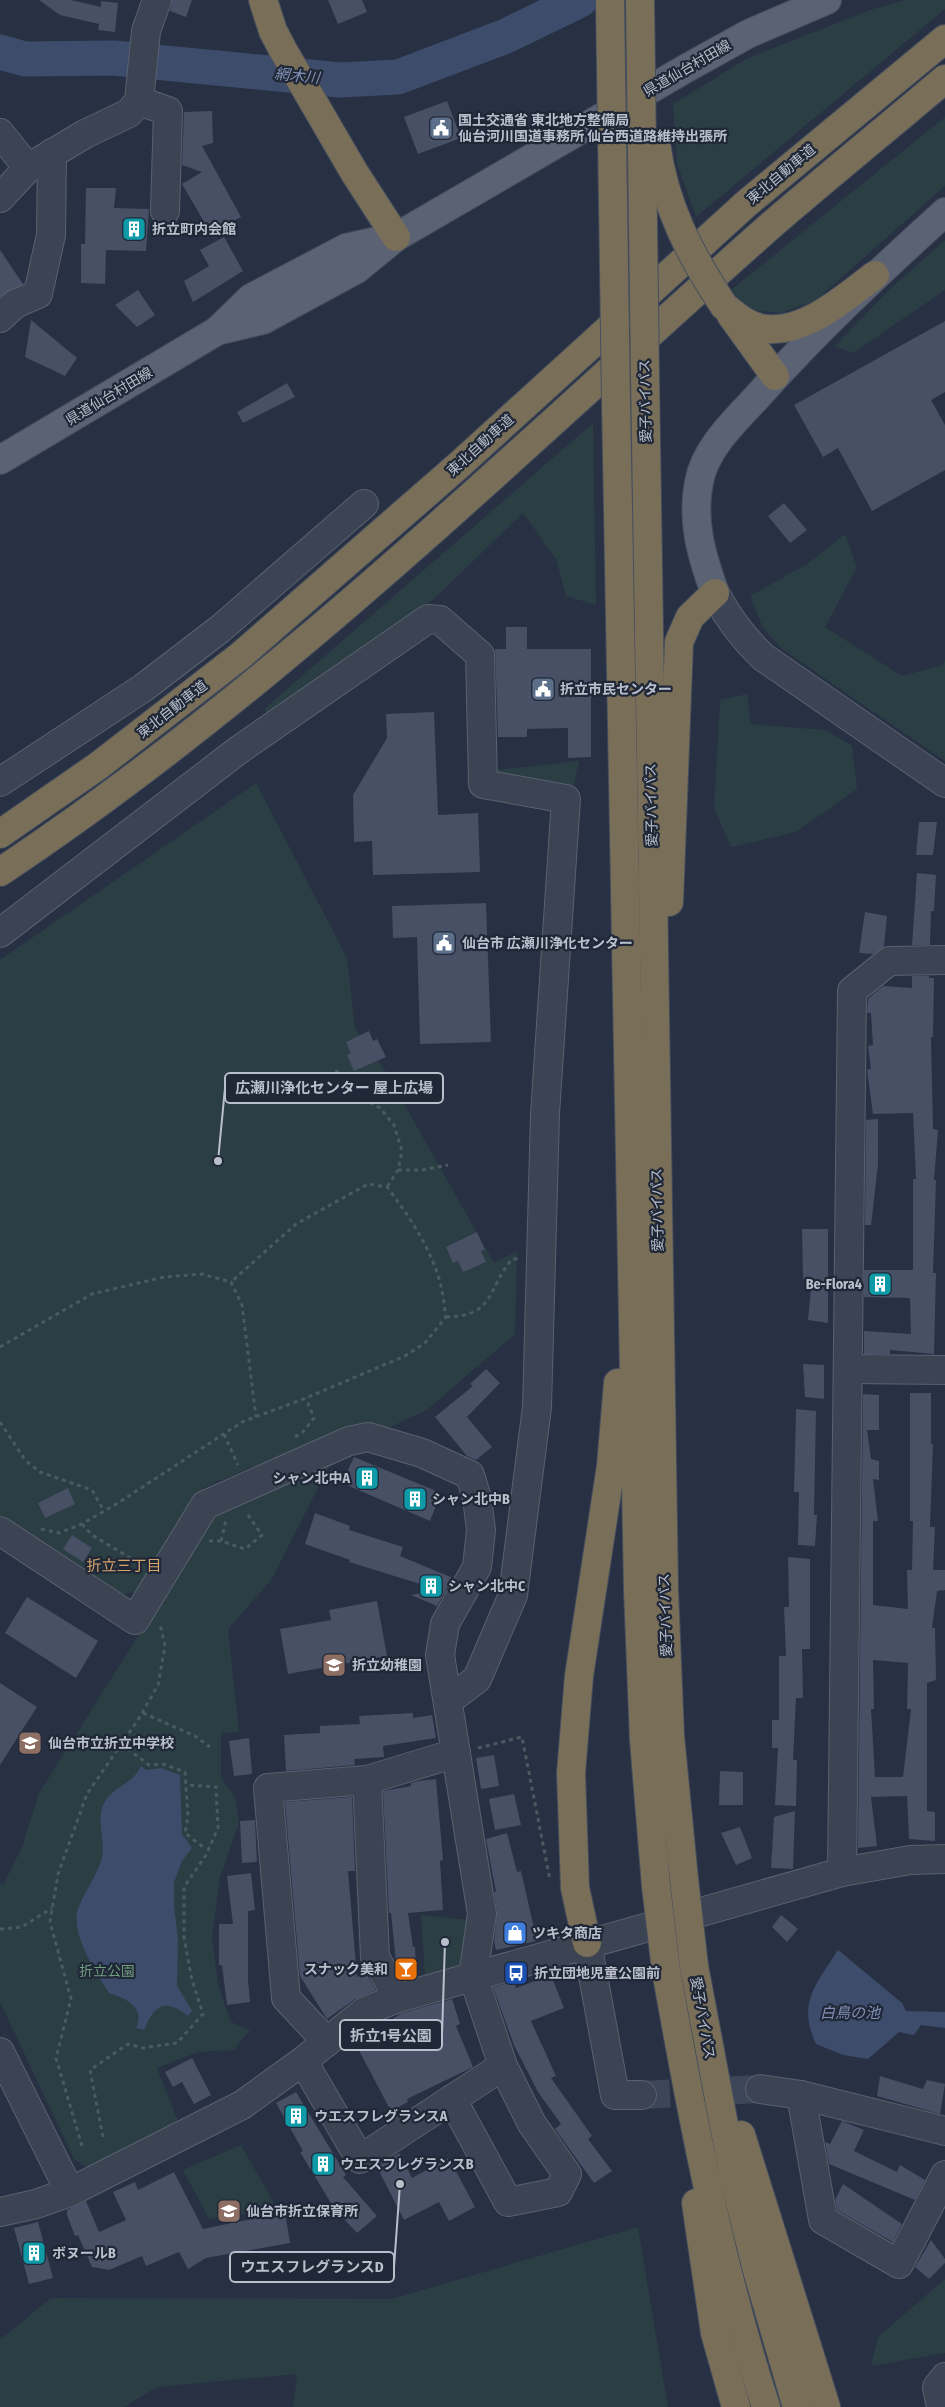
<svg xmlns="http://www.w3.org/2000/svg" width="945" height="2407" font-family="'Fira Sans Condensed','Noto Sans JP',sans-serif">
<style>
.green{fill:#2a3e44}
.water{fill:#3e4c6c}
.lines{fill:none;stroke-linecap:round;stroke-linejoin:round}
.river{stroke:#3e4c6c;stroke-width:35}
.building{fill:#475065;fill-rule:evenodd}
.minor-tunnel{stroke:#3d4658;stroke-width:28;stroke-dasharray:28 14;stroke-linecap:butt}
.minor-casing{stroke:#5a6170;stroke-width:30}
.major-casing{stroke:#454c5c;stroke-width:30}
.highway-casing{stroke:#464e5d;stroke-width:30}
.path{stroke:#485b60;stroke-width:3;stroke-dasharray:4 4;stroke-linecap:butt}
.minor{stroke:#3c4353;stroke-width:28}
.major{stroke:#5a6273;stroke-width:28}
.highway{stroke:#796f59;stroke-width:28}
.highway-bridge-casing{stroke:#464e5d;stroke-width:30;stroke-linecap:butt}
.highway-bridge{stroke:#796f59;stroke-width:28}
.labels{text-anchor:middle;stroke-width:4.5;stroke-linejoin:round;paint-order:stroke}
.street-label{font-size:14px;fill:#b9bfcc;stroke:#202838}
.poi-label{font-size:14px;font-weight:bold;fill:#b9bfcc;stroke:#202838;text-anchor:start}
.park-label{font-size:14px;fill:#719d7f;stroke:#202838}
.water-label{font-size:15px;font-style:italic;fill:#8191b3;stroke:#202838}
.neighbourhood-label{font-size:15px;fill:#d6a46b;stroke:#202838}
.leader{fill:none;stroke:#b9bfcc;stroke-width:2}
.callout-dot{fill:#b9bfcc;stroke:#202838;stroke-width:2}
.callout{fill:#202838;stroke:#b9bfcc;stroke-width:2}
.callout-label{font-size:15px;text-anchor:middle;font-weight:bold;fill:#b9bfcc}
</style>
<rect width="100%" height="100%" fill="#273143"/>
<g class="green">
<path d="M907,0h38v9l-249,208 -19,-53 -4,-60 75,-46 125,-49z"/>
<path d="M945,117v69l-129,114 -35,13 -34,-3 -16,-20z"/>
<path d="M945,240v50l-92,63 -18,-7 54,-56z"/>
<path d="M593,423l3,182 -30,-9 -10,-37 -33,-46 -88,85 -167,117 -4,-6z"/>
<path d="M845,534l12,33 -32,60 77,49 41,-11 2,-5v101l-163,-112 -19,-21 -13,-32 57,-32z"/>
<path d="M747,694l4,30 75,6 26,16 5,43 -61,43 -65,15 -17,-39 6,-108z"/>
<path d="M579,761l-5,24 -18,3 -56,-10 -4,-8z"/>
<path d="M256,783l91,175 8,70 31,44 108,191 23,-12 -2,83 -88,76 -43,20 -26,-6 -154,63 -62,103 -21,5 -121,-76v-559z"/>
<path d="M332,1460l-60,119 -44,50 11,103 -18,1v45l14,19 4,26 -19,54 -8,60 6,48 13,37 19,8 -16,20 -36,2 -41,16 22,56 -88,46 -17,-11 -74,-157v-119l3,2 19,-38 17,-54 179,-284z"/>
<path d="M421,1915l50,5 -6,43 -40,13z"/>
<path d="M241,2145l36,63 -68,11 -26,-49z"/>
<path d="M638,2227l30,180h-375l4,-33 -140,13 -33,20h-124v-67l51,-42 341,1z"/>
<path d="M945,2279v74l-74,13 7,-29z"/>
</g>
<g class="water">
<path d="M141,1766l5,4 15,-2 19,7 2,59 10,14 -10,13 -8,21v24l4,33 -1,47 15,25 -4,5c-22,-18 -34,-12 -44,14l-8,-2c10,-20 -10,-30 -27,-35 -13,-21 -41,-62 -30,-87 7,-17 19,-32 23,-49 4,-18 -8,-40 4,-57 9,-14 27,-16 35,-34z"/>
<path d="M838,1950l64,53 4,8 39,1v16l-24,-3 -7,10 -15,-3 -31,27 -25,-4 -27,-11c-19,-42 0,-59 22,-94z"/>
</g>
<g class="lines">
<path class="river" d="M0,52l25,7 89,-1 226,22 58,-3 108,-41 74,-36"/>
</g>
<g class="building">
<path d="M39,0h32l30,7v-6l17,2 -3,29 -17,-2 1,-6 -39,-9z"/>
<path d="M172,0h20l-6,17 -16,-6z"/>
<path d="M328,0h34l5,12 -29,12z"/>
<path d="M447,101l14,37 -43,16 -14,-37z"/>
<path d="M212,111l1,32 -11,3 39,71 -31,15 -28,-48 20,-12 -20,-7 2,-53z"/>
<path d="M86,188h30l-2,20 35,1 -3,42 -40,-1 -1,34 -24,-1v-39h4z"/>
<path d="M224,237l19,34 -50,31 -9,-21 25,-15 -9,-16z"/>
<path d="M0,250l23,34 -23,13z"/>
<path d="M138,290l17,25 -18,12 -22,-22z"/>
<path d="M31,320l46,38 -12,18 -40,-19z"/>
<path d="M945,321v71l-14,8 14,25v45l-73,41 -34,-63 -15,9 -29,-52z"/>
<path d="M287,383l8,14 -52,26 -6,-11z"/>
<path d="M784,503l23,27 -17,13 -22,-27z"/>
<path d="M506,627h21v22h64v108l-23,1v-30l-41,1v8h-29l-3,-88h11z"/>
<path d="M434,712l4,103 40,-2 2,59 -107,3 -1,-34 -18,1 -1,-47 34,-57 -1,-24z"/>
<path d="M919,822h18l-4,33h-17z"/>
<path d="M917,873l19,2 -2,36h-3l-1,34h-18z"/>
<path d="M486,903l5,139 -71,2 -3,-107 -24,1 -1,-32z"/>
<path d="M865,912l22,4 -3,31 -11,7 -14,-1z"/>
<path d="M912,976h17v2h5l-1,59h-2l2,92 5,1 -4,50h2l-3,93h3l-2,81 -44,-4v4h-26v-23l47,3 -1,-36 -46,-1v-27h49v-91h3l-3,-66 -40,1 -6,-44 4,-1 -3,-23 5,-1 -2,-32h-4l1,-14 15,-13 29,2z"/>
<path d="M369,1031l4,10 4,-2 9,18 -32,14 -7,-16 4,-2 -5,-11z"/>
<path d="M878,1119v46l-7,60h-6l1,-105z"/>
<path d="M802,1229h26v94l-20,-3 4,-42 -9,1z"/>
<path d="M477,1232l8,18 -4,1 5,11 -23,10 -5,-11 -5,2 -7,-16z"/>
<path d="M803,1364l21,1v34l-19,-2z"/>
<path d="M486,1369l14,14 -33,34 25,30 -16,13 -9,-4 -32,-39 38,-31 -3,-2z"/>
<path d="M910,1393h21v51h2l-3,83h5l-2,43h12v20l-8,1 -5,37h3l1,52 -9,3v128l8,1v29l-26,-2 -2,-43 -36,1 6,49 -19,2 5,-454 16,1v35h-12l4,29 8,2v19l-6,-1 5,42h-5v84l35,4 -1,-39h5l1,-49h-3zM873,1660l35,3 -1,46h4l-8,68h-28l-4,-68h3z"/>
<path d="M796,1409l20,2 -2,104h3l-2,31 -17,-1 1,-53h-5z"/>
<path d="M354,1457l87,36 -11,28 -88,-38z"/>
<path d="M68,1488l7,16 -30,14 -7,-15z"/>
<path d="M315,1513l35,13 -1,4 54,17 -3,9 53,22 -16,28 -26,-11 29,-5 -91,-28 1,-2 -45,-16z"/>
<path d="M72,1535l20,13 -9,14 -20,-13z"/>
<path d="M788,1557l22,2v90h-8l1,49h-7l-3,62h4l-1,46 -21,-1 3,-57h-6v-28h7v-64h7l-2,-49h5z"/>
<path d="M27,1597l71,44 -22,37 -71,-45z"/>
<path d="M377,1601l10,55 -99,18 -8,-45 51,-9 -2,-10z"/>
<path d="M0,1683l37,24 -37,58z"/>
<path d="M413,1713v5l19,-3 4,23 -53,8 1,11 -30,2 1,6 -69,6 -2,-36 36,-2v-7l40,-2 -1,-8z"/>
<path d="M249,1738l3,36 -18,2 -5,-35z"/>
<path d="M494,1755l5,31 -18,3 -5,-31z"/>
<path d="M720,1771l23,1v33h-24z"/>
<path d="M436,1779l7,81 -3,1 3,49 -35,3 5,34h2l1,21 -16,1 -4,-6 -5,-50h-2l-6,-122 28,-5v-3l8,-2z"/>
<path d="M514,1794l7,31 -26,5 -6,-31z"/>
<path d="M352,1797l3,74h-7l9,106 8,-5 11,18 -21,9 -28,20 -27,-43 -15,-174z"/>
<path d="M795,1811l-2,58 -22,-1 3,-51z"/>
<path d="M255,1820l2,42 -15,1 -2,-42z"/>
<path d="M740,1827l12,31 -16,7 -15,-32z"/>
<path d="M507,1833l10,39 4,-1 16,70 -41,9 -2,-9 3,-29 -3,-20h2l-10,-53z"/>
<path d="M251,1873l4,37 -7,1v69l2,22 -23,3 -5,-40h-3v-41h14l-6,-48z"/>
<path d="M781,1915l17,14 -11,13 -15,-15z"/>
<path d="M551,1975l13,33 -33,13 25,55 -5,2 41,58 -4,3 24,32 -18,12 -39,-54 6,-5 -23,-32 -24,-47 -21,-58 21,-6 2,7z"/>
<path d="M452,1999l8,25 -4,2 17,41 -66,32 1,3 -17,9 -36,-68 47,-30z"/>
<path d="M192,2058l19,37 -17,9 -12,-22 -9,5 -8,-15z"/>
<path d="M880,2076l43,13 4,-9 18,4 -5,30 -63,-18z"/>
<path d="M296,2092l50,83 -3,2 34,39 -20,17 -23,-25 -34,-56 3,-1 -27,-48z"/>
<path d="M842,2121l22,9 -10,21 43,21 3,-7 25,15 -10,20 -86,-36 -4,-22 5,2z"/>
<path d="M399,2153l13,25 37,-20 26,49 -26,14 -10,-19 -35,18 -27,-53z"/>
<path d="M174,2172l29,57 82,-17 5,31 -84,15 -18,11 -9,-17 -33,14 -4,-10 -33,14 -17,-3 -14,-32 -3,1 -8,-21v-5l19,-9 13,31 27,-12 -13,-28 22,-10 3,8z"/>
<path d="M843,2184l59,40 -9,18 -56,-32 -2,-10z"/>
<path d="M38,2222l15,56 -24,6 -15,-56z"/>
<path d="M931,2240l14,19v4l-16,16 -14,-12z"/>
</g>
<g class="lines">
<path class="minor-tunnel" d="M642,2095l118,-6"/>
<g class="minor-casing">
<g id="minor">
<path d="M139,101l29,10 -3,100"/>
<path d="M0,133l28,35"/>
<path d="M0,198l28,-30 57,-34 44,-21 10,-12 7,-70 11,-31"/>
<path d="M0,318l15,-14 23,-10 13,-59 1,-82"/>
<path d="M715,593c13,25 27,44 48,64l182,126"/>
<path d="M0,782l143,-94 77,-59 144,-125"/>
<path d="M0,933l240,-184 188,-130 12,1 40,35 3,129 83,15 -21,315 -8,293 -24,188 -36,84 -29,22"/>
<path d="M849,1369l96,1"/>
<path d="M0,1531l135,89 70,-115 144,-64 19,-4 54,16 48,22 7,23 4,32 -4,37 -32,57 -5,31 42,259 -9,62 30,90 -143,93 -57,-98"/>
<path d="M367,1780l8,177 23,41"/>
<path d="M842,1872l10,-881 37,-30 56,-1"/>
<path d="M587,1943l28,152h27"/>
<path d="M327,2042l-41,-44 -18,-210 99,-8 89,-27"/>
<path d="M0,2052l70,140"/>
<path d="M760,2089l41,6 144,36"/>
<path d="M801,2095l22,125 76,44 46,-89"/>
<path d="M452,2099l56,103 50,-10 9,-18 -35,-50 -29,-58"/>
<path d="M0,2212l36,-8 34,-12 172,-87 61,-44 62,-50 33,-13 444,-126 68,-12 35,-1"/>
<path d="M941,2407l-4,-20 8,-10"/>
</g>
</g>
<g class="major-casing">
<g id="major">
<path d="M217,331l46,-11 94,-51 39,-32 289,-168 63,-35 79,-34"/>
<path d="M0,460l217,-129 34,-33 95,-50 45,-10"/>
<path d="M715,593c-13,-36 -24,-72 -16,-111 6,-34 37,-62 59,-86 58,-65 122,-125 187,-184"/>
</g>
</g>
<g class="highway-casing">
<g id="highway">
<path d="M263,0l10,31 10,19 71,122 42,65"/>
<path d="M724,306c11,9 22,19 36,22 42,9 84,-30 115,-53"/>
<path d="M731,315l44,61"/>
<path d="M645,376l19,1213 6,147 14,143"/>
<path d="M616,402l22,1188 6,150 12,146"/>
<path d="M0,834l98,-68 142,-110 219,-191 288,-262 198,-164"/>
<path d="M0,872c281,-187 517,-422 769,-645 58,-50 117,-98 176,-148"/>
<path d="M669,902l10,-260 11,-25 25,-24"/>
<path d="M587,1943l-12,-55 -4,-115 8,-97 32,-210 7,-83"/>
<path d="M694,1966l40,212 23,92 40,137"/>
<path d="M666,1970c26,147 54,295 100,437"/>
<path d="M741,2135l85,272"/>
<path d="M696,2203l19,130 21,74"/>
</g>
</g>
<g class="path">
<path d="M336,1070l16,23 28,15 14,17 8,26 -4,19 -11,17"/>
<path d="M398,1170h24l26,-5"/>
<path d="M446,1317c49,-1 40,-26 66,-58h6"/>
<path d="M0,1347l92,-53 72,-17 38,-3 29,8 11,23 14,112"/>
<path d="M0,1422l25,38 15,12 52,18 12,21"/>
<path d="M224,1434l14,31"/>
<path d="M295,1437l8,-5 11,-14 -8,-20"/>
<path d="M82,1524l10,11 50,30"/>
<path d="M41,1529l18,4 23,-9 36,-21 124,-81 64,-24 99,-42 20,-13 21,-26c-2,-12 -3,-24 -6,-35 -10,-35 -31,-66 -53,-95l-19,-3 -72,40 -65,58"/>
<path d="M209,1541h12l24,8 17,-14 -16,-23"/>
<path d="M221,1541l5,-21"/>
<path d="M143,1713l52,23 15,11"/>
<path d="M121,1744l28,21 14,-1 22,8 3,45 -3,16 18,14"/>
<path d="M478,1748l44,-11 28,143"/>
<path d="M0,1929l22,-2 30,-19"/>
<path d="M103,2137l-13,-67 38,-26 15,4 34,-5 26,-29 -11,-34 -8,-42v-51l22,-32 12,-27 -2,-41 -30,-2"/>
<path d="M82,2146l-26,-88 15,-59 -21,-77 8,-48 29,-80 51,-74 20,-35 7,-39 -5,-22"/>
</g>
<use href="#minor" class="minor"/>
<use href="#major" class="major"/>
<use href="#highway" class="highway"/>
<g class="highway-bridge-casing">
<g id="highway-bridge">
<path d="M610,0l6,402"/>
<path d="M640,0l5,376"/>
<path d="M656,143c8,62 34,112 68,163"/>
<path d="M684,1879l10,87"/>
<path d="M656,1886l10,84"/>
</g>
</g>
<use href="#highway-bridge" class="highway-bridge"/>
</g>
<defs>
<g id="civic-square" transform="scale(1.25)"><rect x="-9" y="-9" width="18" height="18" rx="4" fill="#5c6f8a" stroke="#202838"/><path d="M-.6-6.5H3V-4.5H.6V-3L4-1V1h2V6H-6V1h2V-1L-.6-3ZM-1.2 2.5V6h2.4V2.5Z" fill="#fff"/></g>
<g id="building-square" transform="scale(1.25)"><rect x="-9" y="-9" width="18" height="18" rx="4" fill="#0f9aa8" stroke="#202838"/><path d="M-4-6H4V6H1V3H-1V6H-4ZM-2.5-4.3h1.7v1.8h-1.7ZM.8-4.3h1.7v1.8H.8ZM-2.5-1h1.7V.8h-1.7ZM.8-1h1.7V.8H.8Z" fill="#fff"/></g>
<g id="school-square" transform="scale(1.25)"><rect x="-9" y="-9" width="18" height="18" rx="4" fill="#8d6e63" stroke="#202838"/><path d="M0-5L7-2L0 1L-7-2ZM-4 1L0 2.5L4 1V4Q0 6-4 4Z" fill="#fff"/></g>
<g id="shop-square" transform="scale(1.25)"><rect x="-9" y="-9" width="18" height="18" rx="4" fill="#3f7fe0" stroke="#202838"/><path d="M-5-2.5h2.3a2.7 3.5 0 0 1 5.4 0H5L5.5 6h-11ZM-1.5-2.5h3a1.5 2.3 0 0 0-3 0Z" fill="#fff"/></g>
<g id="bar-square" transform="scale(1.25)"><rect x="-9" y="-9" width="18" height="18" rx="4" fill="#e8710a" stroke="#202838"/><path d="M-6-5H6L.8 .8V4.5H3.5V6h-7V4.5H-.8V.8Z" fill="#fff"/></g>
<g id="bus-square" transform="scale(1.25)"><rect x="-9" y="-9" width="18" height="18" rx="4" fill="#1a4fb4" stroke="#202838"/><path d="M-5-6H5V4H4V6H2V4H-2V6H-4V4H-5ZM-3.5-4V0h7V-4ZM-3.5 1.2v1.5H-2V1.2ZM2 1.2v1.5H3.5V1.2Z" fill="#fff"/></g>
</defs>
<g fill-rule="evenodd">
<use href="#civic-square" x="441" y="128"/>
<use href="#building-square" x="134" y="229"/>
<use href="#civic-square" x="543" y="689"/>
<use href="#civic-square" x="444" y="943"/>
<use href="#building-square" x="880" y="1284"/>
<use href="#building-square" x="367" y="1478"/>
<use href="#building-square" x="415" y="1499"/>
<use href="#building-square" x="431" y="1586"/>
<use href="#school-square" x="334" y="1665"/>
<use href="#school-square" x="30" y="1743"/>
<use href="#shop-square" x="515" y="1933"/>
<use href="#bar-square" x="406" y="1969"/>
<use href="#bus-square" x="516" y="1973"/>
<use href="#building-square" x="296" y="2116"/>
<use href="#building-square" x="323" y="2164"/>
<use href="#school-square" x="229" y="2211"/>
<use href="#building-square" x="34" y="2253"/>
</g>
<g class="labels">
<g class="street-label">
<text transform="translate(687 68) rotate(-30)" y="5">県道仙台村田線</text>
<text transform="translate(781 174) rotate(-40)" y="5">東北自動車道</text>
<text transform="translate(109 396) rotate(-31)" y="5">県道仙台村田線</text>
<text transform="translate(645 401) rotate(-91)" y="5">愛子バイパス</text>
<text transform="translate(480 445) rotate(-42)" y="5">東北自動車道</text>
<text transform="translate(172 709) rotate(-38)" y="5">東北自動車道</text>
<text transform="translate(651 805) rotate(-91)" y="5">愛子バイパス</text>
<text transform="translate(657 1210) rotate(-91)" y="5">愛子バイパス</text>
<text transform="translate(665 1615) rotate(-92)" y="5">愛子バイパス</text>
<text transform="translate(703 2018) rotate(80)" y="5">愛子バイパス</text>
</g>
<g class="poi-label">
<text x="458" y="125">国土交通省 東北地方整備局<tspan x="458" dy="16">仙台河川国道事務所 仙台西道路維持出張所</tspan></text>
<text x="152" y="234">折立町内会館</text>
<text x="560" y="694">折立市民センター</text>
<text x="462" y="948">仙台市 広瀬川浄化センター</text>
<text x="862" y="1289" text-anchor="end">Be-Flora4</text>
<text x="350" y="1483" text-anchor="end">シャン北中A</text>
<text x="432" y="1504">シャン北中B</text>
<text x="448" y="1591">シャン北中C</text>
<text x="352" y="1670">折立幼稚園</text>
<text x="48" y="1748">仙台市立折立中学校</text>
<text x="532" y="1938">ツキタ商店</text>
<text x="388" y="1974" text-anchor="end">スナック美和</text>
<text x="534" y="1978">折立団地児童公園前</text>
<text x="314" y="2121">ウエスフレグランスA</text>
<text x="340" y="2169">ウエスフレグランスB</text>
<text x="246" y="2216">仙台市折立保育所</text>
<text x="52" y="2258">ボヌールB</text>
</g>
<g class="park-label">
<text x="107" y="1976">折立公園</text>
</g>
<g class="water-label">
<text transform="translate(297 76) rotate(6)" y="5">網木川</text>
<text x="850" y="2018">白鳥の池</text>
</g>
<g class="neighbourhood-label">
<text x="124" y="1571">折立三丁目</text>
</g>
</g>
<path class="leader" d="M218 1161L225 1088M445 1942L442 2035M400 2184L394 2267"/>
<g class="callout-dot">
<circle cx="218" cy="1161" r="5"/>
<circle cx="445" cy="1942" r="5"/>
<circle cx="400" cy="2184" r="5"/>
</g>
<g class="callout">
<rect x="225" y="1073" width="218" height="30" rx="5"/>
<rect x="340" y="2020" width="102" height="30" rx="5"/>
<rect x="230" y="2252" width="164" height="30" rx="5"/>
</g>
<g class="callout-label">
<text x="334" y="1093">広瀬川浄化センター 屋上広場</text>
<text x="391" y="2041">折立1号公園</text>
<text x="312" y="2272">ウエスフレグランスD</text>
</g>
</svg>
